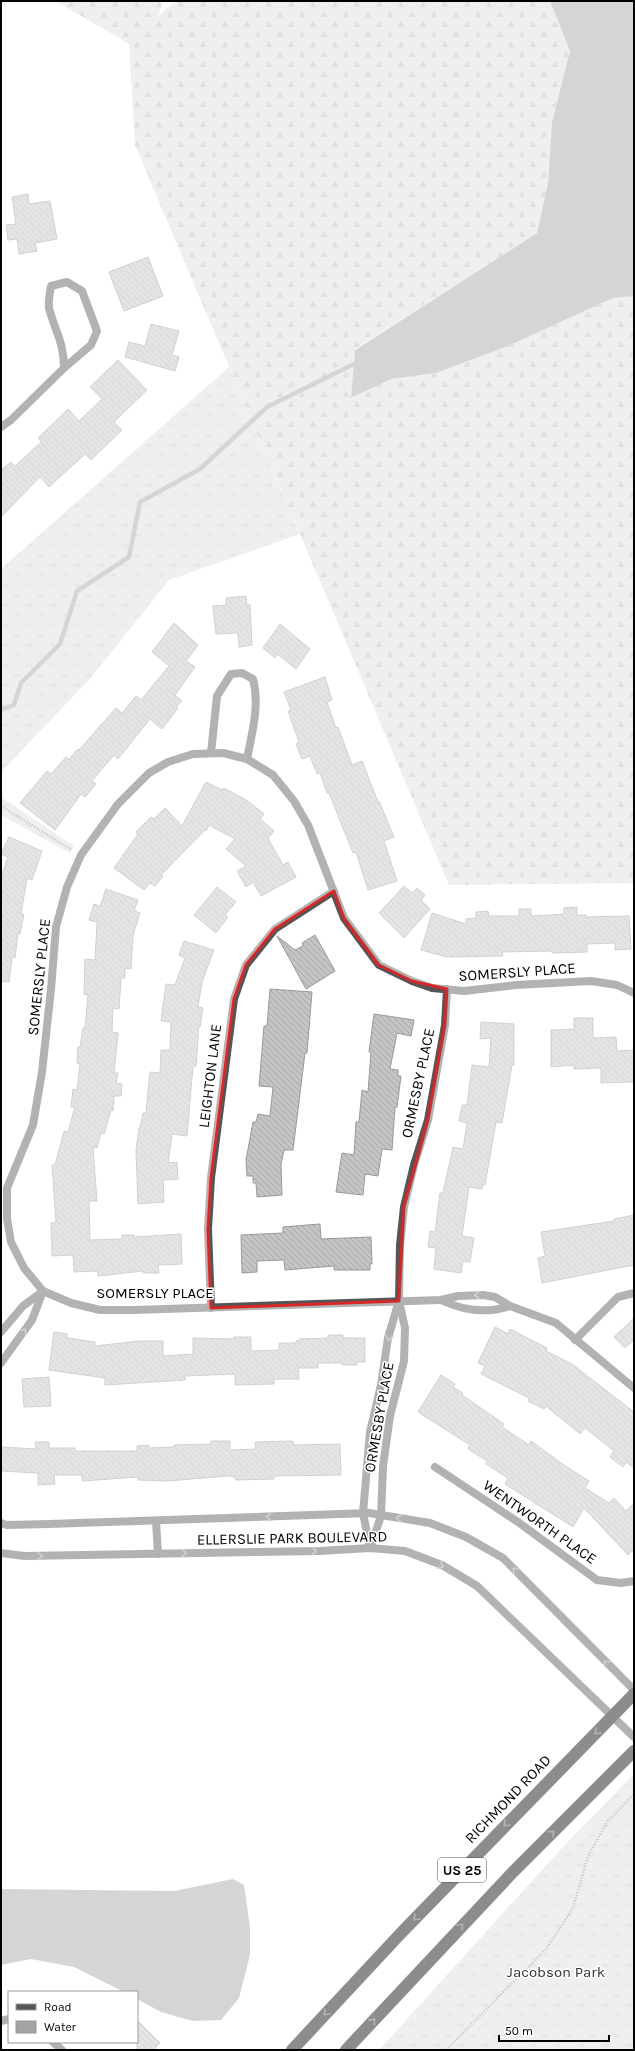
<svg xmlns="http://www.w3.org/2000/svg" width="635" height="2051" font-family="Karla,sans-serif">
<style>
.grass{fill:url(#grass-tufts)}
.forest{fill:url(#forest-firs)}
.water{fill:#a3a3a3}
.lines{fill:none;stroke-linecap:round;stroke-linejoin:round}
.stream{stroke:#a3a3a3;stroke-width:4.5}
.building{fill:url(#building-back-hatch);stroke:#999}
.highway-casing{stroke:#dbdbdb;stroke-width:13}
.path{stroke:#777;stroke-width:2.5;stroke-dasharray:1 2;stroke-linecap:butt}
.street{stroke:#555;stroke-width:8}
.highway{stroke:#000;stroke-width:12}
.oneway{stroke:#999}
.oneway2{stroke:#595959}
.marked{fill:none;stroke:#d62828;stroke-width:3;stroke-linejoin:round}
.labels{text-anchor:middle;stroke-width:3;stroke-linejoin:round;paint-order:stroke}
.shield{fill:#fff;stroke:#4c4c4c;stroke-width:1}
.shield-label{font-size:14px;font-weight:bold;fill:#000}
.street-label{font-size:15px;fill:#000;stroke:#fff}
.park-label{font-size:15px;fill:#333;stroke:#fff}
</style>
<defs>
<pattern id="grass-tufts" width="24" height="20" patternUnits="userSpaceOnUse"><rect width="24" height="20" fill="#dcdcdc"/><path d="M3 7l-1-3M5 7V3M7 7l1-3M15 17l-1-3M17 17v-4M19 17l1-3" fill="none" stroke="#bbb"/></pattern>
<pattern id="forest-firs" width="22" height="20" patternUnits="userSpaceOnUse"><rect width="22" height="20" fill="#dcdcdc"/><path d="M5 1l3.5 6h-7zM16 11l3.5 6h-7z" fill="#bbb"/></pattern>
<pattern id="building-back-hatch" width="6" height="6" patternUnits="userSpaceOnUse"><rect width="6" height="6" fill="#c4c4c4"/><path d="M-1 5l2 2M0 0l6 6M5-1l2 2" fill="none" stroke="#a7a7a7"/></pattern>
</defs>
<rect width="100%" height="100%" fill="#fff"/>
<g class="grass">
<path d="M229,367l71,167 -131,46 -79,99 -89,93v-203z"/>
<path d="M1,797l73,49 -4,7 -69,-38z"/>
<path d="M634,1774v276h-255l182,-201z"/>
</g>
<path class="forest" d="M56,1h107l-5,15 18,-15h374l20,50 -18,71 -4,61 -11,50 -182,116 -3,49 38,-19 46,-6 72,-27 105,-48 21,-2v587l-185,2 -314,-740 -6,-101z"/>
<g class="water">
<path d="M550,1h84v295l-21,2 -105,48 -72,27 -45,6 -40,19 4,-48 182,-117 11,-50 4,-61 18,-71z"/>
<path d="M233,1879l11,6 6,42v28l-11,43 -18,22 -28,1 -32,-9 -24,-13v-7h-13l-50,-25 -43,-8 -30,6v-76l173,2z"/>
</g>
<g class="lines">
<path class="stream" d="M1,710l13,-5 7,-22 39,-39 17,-53 52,-34 11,-55 60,-33 67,-62 87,-43"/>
</g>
<g class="building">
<path d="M28,194l1,10 21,-3 7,38 -22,4 2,8 -18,3 -2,-15 -9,1 -2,-15 10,-1 -4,-27z"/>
<path d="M148,257l15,39 -39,15 -15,-39z"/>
<path d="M151,324l28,7 -7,24 7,2 -4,14 -50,-14 4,-15 16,4z"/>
<path d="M118,360l29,30 -33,32 8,8 -31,30 -6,-6 -36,33 -9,-10 -39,40v-47l10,-8 4,4 26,-24 -3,-4 30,-29 11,12 23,-22 -12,-12z"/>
<path d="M246,596l1,9h3l2,40 -13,2 -1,-14 -22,1 -3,-28 13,-1v-7z"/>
<path d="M174,623l24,22 -12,16 9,6 -20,28 7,6 -6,6 2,1 -16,21 -12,-10 -32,40 -4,-4 -22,26 4,3 -11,13 -4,-3 -26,36 -35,-27 27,-32 4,3 15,-17 2,3 10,-11 1,1 37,-42 6,5 14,-17 5,4 28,-34 -17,-14z"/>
<path d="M280,624l30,25 -14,20 -19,-15 -2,4 -12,-10z"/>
<path d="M325,677l7,23 -5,2 9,26 2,-1 14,38 10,-4 16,41 1,-1 15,36 -10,4 13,40 -29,9 -12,-38 -3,1 -24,-60h-2l-7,-20 -3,1 -7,-18 -8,3 -6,-15 3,-2 -11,-31 3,-1 -7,-18z"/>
<path d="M206,782l16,8 2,-2 24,13 16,13 -4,5 14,12 -6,7 15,27 5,-3 8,15 -35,19 -8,-14 -7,5 -9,-16 9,-5 -20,-17 9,-10 -26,-14 -3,6 -1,-1 -44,45 2,1 -8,10 -5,-3 -6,7 -30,-22 24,-34 -2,-2 15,-15 3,2 11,-11 17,18z"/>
<path d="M9,837l33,14 -10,29 -5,-2 -6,36h3l-4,20 -2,-1 -3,25 -3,-1 -3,25 -8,-1v-103l7,-21 -7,-3z"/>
<path d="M404,886l8,7 5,-5 8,7 -4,5 9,9 -26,29 -25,-25z"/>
<path d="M217,887l19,15 -11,13 3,2 -12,16 -22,-18z"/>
<path d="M106,889l32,11 -4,11 6,2 -7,22 -2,34 -6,-1v10h-4l-2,31 -6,-1 -1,24 6,1 -4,40h4l-2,10 6,1 -1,12h-7l-1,15 -2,-1 -7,24 -3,-1 -4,15 -4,-1 4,54h-8l1,39 32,-1v-4h12v2l47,-3 1,30 -24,1 1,8h-16v-2l-45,5v-5l-24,1 -1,-17 -21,1 -1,-33 5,-1 -4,-57h3l9,-34 4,1 7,-25h-4l2,-18 4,1 3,-26 -3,-1 1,-16h2l3,-19h2l3,-33 -4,-1 1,-35 10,1 2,-38 -8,-2 5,-16 6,2z"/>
<path d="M577,907v8h9v2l43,-1 2,33 -16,1v-7l-28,1v8l-35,1v-2l-50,1 1,4 -56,1 -26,-7 11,-37 34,11v-5l10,-1v-6l12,-1 1,5h30v-7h12v7l33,-2v-6z"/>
<path d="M315,935l20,36 -29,18 -29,-53 18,14 8,-4 -1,-3z"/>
<path d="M184,941l30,9 -12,32 -4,25 5,1 -3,19 -1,-1 -3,40h-3l-6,70 -15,-2 -4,29 9,-1 1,17 -15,1 1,22 -26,2 -2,-53 3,-23h1l3,-15h3l4,-41 10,1 1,-23h9l1,-28 -10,-1 5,-37 9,1 10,-27 -6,-3z"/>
<path d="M270,989l42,3 -5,61h-2l-12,97h-9l-3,14 1,31 -25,2 -1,-14h-3v-7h-6l-1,-16 7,-38h3l2,-8 12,2 3,-29 -14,-1 5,-60h3z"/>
<path d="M374,1014l40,6 -3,16 -14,-3 -7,36 8,1v6h3l-4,31h-2l-3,43 -10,-1 -4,27 -13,-2 -2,21 -27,-3 6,-39 12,2 2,-33h3l3,-32 6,2 3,-40h-2z"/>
<path d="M574,1018h19v20l23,-1 1,14 17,-1v32l-33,1v-15l-27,1v-4l-23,2v-37l23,-1z"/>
<path d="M481,1022l33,2v41h-2l-10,58 -6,-1 -11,63 -2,-1 -1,5 -13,-2 -7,49 12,2 -4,24 -7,-1 -2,12 -27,-4 2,-21 -8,-1 2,-16 5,1 5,-39h3l10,-46 10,2 4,-26 -8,-2 3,-16h5l5,-40 17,2 2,-29 -11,1z"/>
<path d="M634,1215v50l-92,18 -4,-25 7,-2 -4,-24 73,-11v-2z"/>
<path d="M320,1224l1,15 50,-2 1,27h-2v6h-36v-4l-49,4 -1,-10 -27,1v11l-15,1 -1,-38 42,-2v-6z"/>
<path d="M634,1318v22l-9,8 -11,-11z"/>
<path d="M495,1327l13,7 2,-5 37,19 -1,3 26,13 62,48v56l-8,-6 -3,5 -13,-10 4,-6 -29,-23 -5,6 -34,-28 -2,3 -16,-8 1,-3 -48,-24 4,-8 -7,-3z"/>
<path d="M54,1332l13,2v4l28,4v4l44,-5h24v15l30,-2v-16l41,1v-2h17v14l28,-1v-7h17v-2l4,-1 -1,-1 29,-1v-3h15v3h22v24h-8v3h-15v-2h-24v5h-20l1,11h-25v5l-39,1v-11l-50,2v4l-80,5v-7l-56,-8z"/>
<path d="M441,1375l14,9 -2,3 10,6 -1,2 42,29 -2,3 27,18 2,-4 33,24 25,16 -4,7 24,15 5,-5 12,13 8,-8v46l-6,6 -44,-47 -11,19 -68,-43 3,-6 -22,-14 1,-3 -19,-12 2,-4 -52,-33z"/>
<path d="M49,1377l2,29 -27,1 -2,-28z"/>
<path d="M211,1441h19v9l26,-1 -1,-7 38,-1 1,4 46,-1 1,31 -67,1v3l-38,1 -1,-3 -7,-1 -61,5 -29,-1v-3l-56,4v-6h-28l1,9 -17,1v-12l-37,-2v-24l35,2 -1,-7h14v6h26v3h62v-5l12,-1v3l25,-1v-2l37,-1z"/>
<path d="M137,2020l23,23 -7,7h-16z"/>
</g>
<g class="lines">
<g class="highway-casing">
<g id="highway">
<path d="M292,2050l110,-118 232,-238"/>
<path d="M346,2050l166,-177 122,-122"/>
</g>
</g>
<g class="path">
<path d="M1,806l71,44"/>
<path d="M446,2050l100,-101 27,-41 15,-52 20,-35 26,-27"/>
</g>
<g class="street">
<path d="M1,427l10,-7 53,-52 27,-23 6,-14 -15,-40 -15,-9 -16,4c-1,7 -3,16 -2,22 6,23 15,34 15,60"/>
<path d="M211,753l6,-57 14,-22 11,-1 11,6c7,26 -1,54 -6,80"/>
<path d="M634,993l-17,-8 -26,-4 -75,4 -52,6 -32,-3 -20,-7 -33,-16 -35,-47 -36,-93 -14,-24 -21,-26 -26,-16 -24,-6 -30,1 -25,8 -19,11 -31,31 -37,51 -14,32 -11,40 -5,62 -9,83 -9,53 -26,63v31l4,23 13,26 19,23 28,12 29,7h34l307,-10 17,-4 25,-1 12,2 15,9 46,17 78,65"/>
<path d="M441,1300c23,11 45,14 69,6"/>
<path d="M211,1308l-3,-79 3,-51 23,-179 12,-34 29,-36 59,-38"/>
<path d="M1,1332l22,-26 19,-14"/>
<path d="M575,1340l43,-43 16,-4"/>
<path d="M1,1363l31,-43 11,-29"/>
<path d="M435,1467l83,55 79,58 24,3 13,-2"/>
<path d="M156,1521l2,33"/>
<path d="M1,1523l6,2 42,-1 320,-11 61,10 36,14 37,21 131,132"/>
<path d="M370,1548l11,-32 2,-50 7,-50 14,-55 1,-33 -6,-27 1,-56 4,-38 10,-42 14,-45 17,-95 2,-36"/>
<path d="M370,1548l-7,-35 7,-81 11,-47 7,-47 10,-34"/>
<path d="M1,1553l23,3 296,-5 50,-3 35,3 37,14 35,21 157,151"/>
<path d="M1,2021l8,-2"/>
<path d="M53,2042l9,8"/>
</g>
<use href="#highway" class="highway"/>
</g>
<defs><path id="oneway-chevron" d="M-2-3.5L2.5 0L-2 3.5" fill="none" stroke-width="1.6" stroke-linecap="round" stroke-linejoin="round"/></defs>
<g class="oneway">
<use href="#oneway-chevron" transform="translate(477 1295) rotate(179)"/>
<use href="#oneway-chevron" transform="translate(24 1331) rotate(-54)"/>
<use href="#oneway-chevron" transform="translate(389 1338) rotate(102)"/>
<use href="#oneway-chevron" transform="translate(269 1517) rotate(178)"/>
<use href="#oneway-chevron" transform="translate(399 1518) rotate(-172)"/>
<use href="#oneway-chevron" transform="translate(314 1551) rotate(-1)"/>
<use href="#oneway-chevron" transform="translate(184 1553) rotate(-1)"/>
<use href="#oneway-chevron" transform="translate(40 1556) rotate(-1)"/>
<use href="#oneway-chevron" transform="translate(441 1566) rotate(25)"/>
<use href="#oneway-chevron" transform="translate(515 1570) rotate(-134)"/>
<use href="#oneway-chevron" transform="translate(606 1663) rotate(-136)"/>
</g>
<g class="oneway2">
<use href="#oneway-chevron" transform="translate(597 1732) rotate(135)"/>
<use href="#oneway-chevron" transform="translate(506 1824) rotate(134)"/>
<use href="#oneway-chevron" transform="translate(552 1833) rotate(-45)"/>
<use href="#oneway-chevron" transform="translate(416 1918) rotate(134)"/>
<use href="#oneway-chevron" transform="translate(461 1926) rotate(-46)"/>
<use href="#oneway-chevron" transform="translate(326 2013) rotate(133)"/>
<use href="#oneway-chevron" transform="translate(373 2021) rotate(-48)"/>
</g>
<path d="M0 0H635V2051H0ZM334,891l10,27 35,47 33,16 35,8 -2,36 -17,95 -24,87 -5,94 -188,7 -3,-79 3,-51 23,-179 12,-34 29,-36z" fill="#fff" fill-opacity=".55" fill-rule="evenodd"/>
<path class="marked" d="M334,891l10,27 35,47 33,16 35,8 -2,36 -17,95 -24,87 -5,94 -188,7 -3,-79 3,-51 23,-179 12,-34 29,-36z"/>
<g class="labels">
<rect class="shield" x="438" y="1858" width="48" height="24" rx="3"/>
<g class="shield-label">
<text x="462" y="1875">US 25</text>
</g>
<g class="street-label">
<text transform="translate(517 972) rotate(-4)" y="5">SOMERSLY PLACE</text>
<text transform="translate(39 977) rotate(-84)" y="5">SOMERSLY PLACE</text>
<text transform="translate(210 1076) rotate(-83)" y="5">LEIGHTON LANE</text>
<text transform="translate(418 1083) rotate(-78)" y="5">ORMESBY PLACE</text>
<text x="155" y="1298">SOMERSLY PLACE</text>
<text transform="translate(379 1417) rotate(-80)" y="5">ORMESBY PLACE</text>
<text transform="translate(540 1522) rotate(35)" y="5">WENTWORTH PLACE</text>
<text transform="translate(292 1538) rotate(-1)" y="5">ELLERSLIE PARK BOULEVARD</text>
<text transform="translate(508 1799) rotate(-46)" y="5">RICHMOND ROAD</text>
</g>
<g class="park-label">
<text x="556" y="1977">Jacobson Park</text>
</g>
</g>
<rect width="635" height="2051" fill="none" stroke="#000000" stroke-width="4"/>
<rect x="8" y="1991" width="130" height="52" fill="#ffffff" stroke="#999999"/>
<rect x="16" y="2004" width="20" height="6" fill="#555555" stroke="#999999"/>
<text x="44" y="2011" font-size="12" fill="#000000">Road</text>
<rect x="16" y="2021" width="20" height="12" fill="#a3a3a3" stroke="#999999"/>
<text x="44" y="2031" font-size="12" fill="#000000">Water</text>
<path d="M499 2035v6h110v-6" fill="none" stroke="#000000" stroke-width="2"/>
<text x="505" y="2035" font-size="12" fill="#000000" stroke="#ffffff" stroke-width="3" paint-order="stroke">50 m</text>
</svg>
